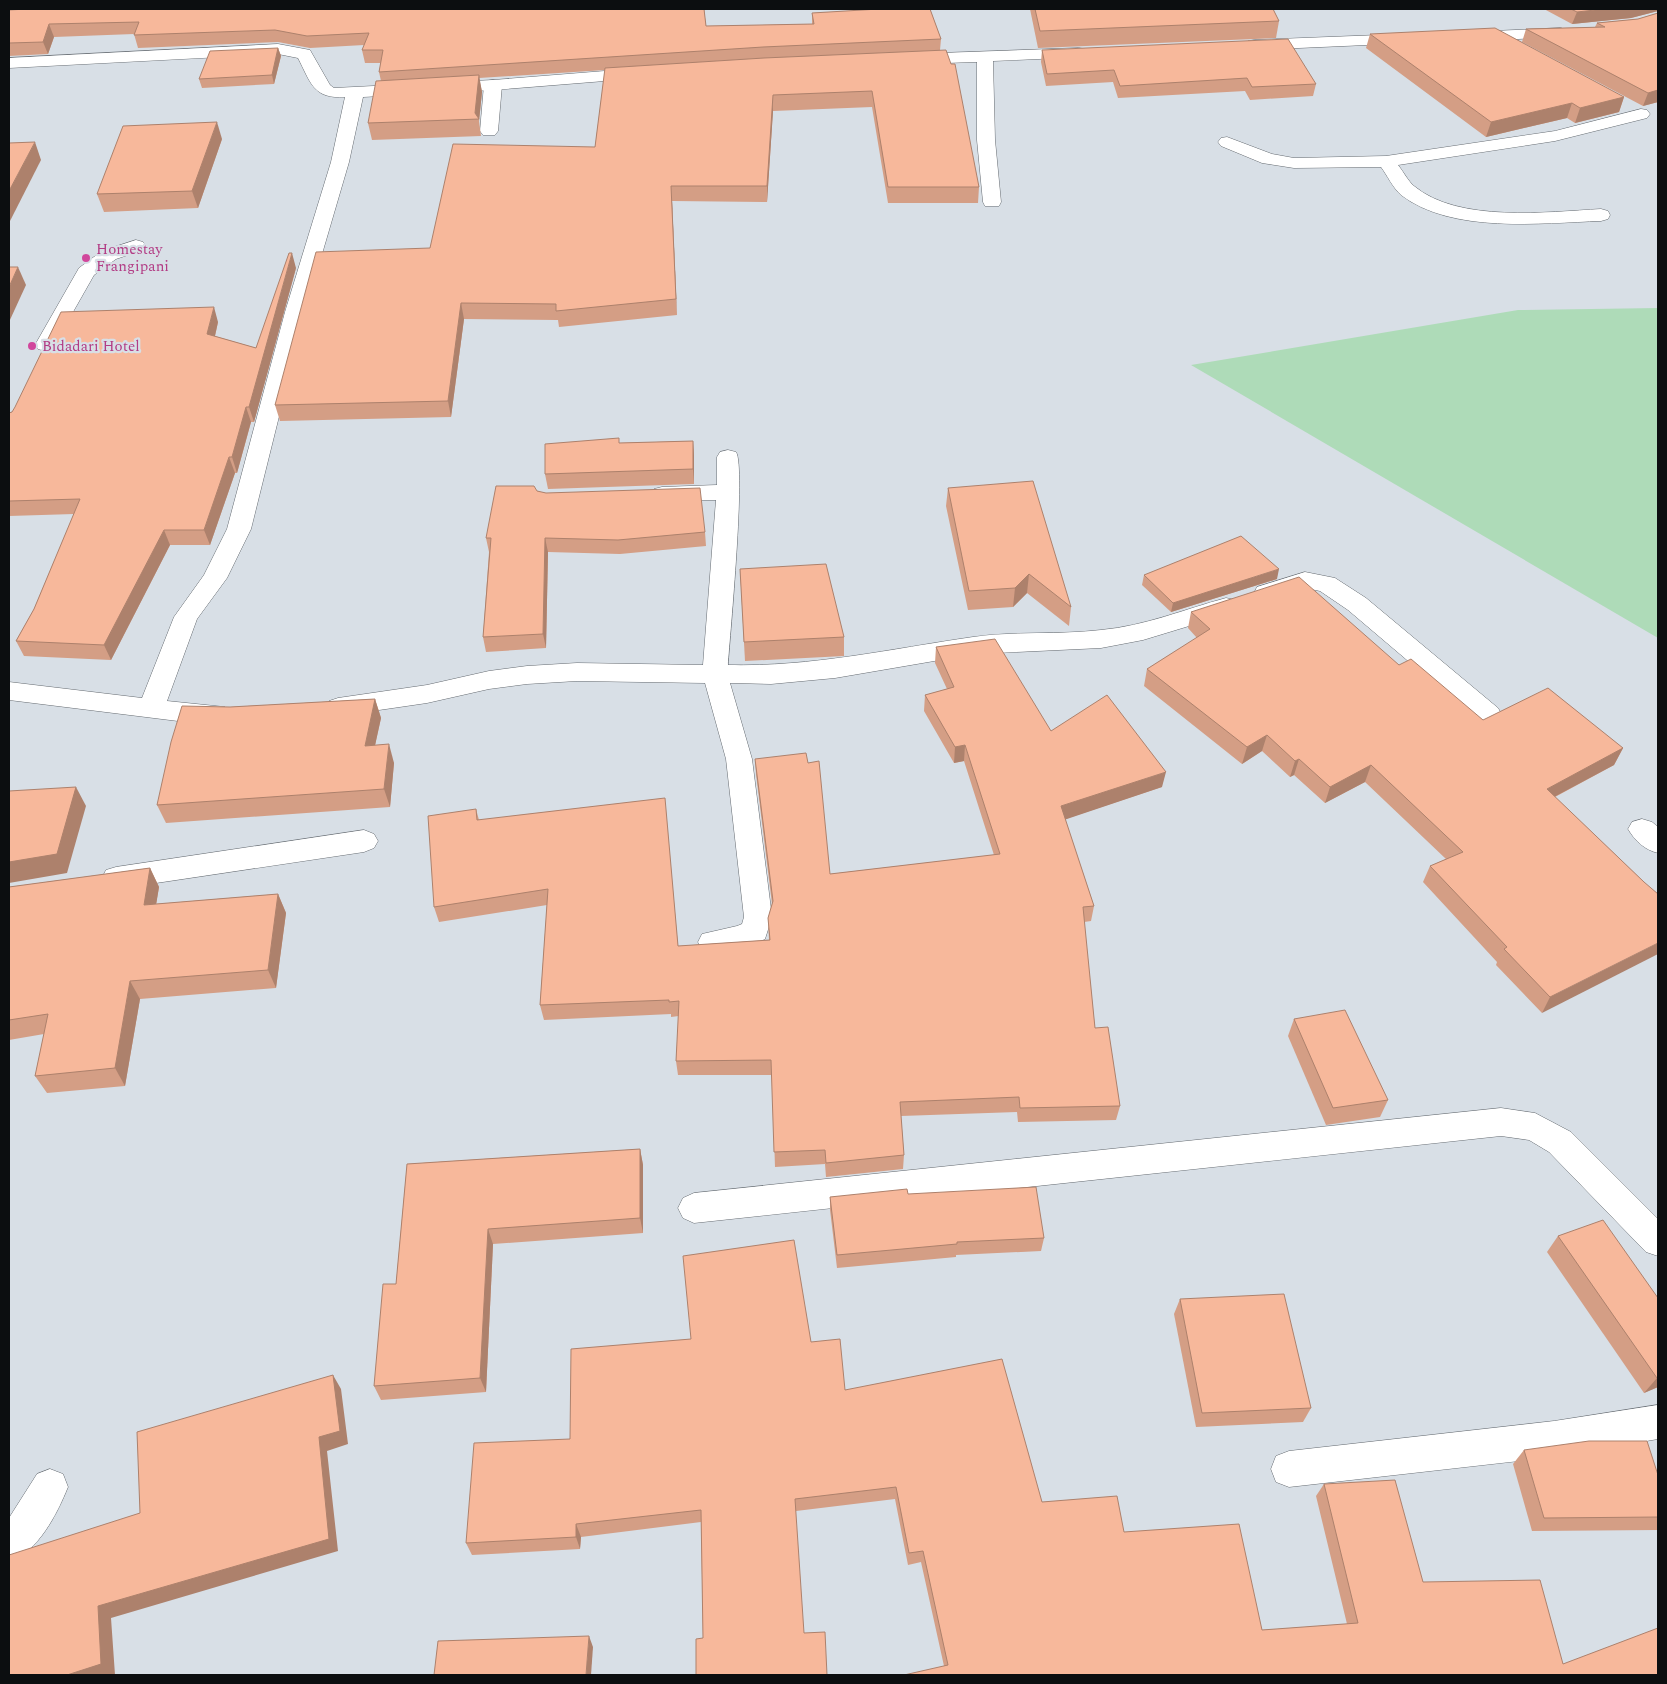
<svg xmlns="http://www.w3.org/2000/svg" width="1667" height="1684" font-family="Spectral,serif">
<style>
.green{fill:#aedbb8}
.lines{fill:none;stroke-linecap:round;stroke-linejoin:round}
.lane-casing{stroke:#656b71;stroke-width:1}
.street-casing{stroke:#656b71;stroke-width:1}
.lane{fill:#fff;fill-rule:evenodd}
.street{fill:#fff;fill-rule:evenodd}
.wall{fill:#d49e85}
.shaded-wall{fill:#ad816c}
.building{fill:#f7b89b;stroke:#ad816c}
.hotel-dot{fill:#d1479c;stroke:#d8dfe6;stroke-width:2}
.labels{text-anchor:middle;stroke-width:4.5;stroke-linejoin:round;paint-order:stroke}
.far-hotel-label{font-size:15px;fill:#b23c85;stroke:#d8dfe6;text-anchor:start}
</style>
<rect width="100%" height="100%" fill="#d8dfe6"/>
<path class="green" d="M1658,308v330l-467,-273 327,-55z"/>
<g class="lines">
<g class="lane-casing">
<g id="lane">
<path d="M493,80l6,1 3,4 -4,46 -3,4h-12l-3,-4 4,-46 3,-4z"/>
<path d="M136,240l7,2 3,4 -3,4 -27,9 -22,16 -42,74 -7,2 -7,-2 -3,-4 44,-77 23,-17z"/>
</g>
</g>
<g class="street-casing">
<g id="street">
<path d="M1561,28l6,2 2,3 -2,3 -95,6 -6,-1 -2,-4 2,-4 6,-1z"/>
<path d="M1406,34l6,1 2,4 -2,4 -158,7 -6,-1 -2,-4 2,-4 6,-1z"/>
<path d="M278,44l32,6 20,35 4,3 159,-8 149,-12 6,1 3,4 -3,4 -6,1 -149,12 -130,7 -14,65 -44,150 -54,217 -24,49 -30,41 -30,82 58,6 4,7 -4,7 -9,2 -30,-1 -177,-22v-18l133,16 32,-81 30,-42 23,-46 58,-217 46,-150 14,-65c-32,2 -34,-14 -47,-39l-20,-4 -269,14v-10z"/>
<path d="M1079,48l6,1 2,4 -2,4 -92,4 2,79 6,62 -2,4h-14l-2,-4 -6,-62v-78l-65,2 -6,-1 -2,-4 2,-4 6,-1z"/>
<path d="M1641,109l6,1 3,4 -3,4 -92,23 -157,24c5,6 10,16 16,21 44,37 134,26 187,23l7,2 2,4 -2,4 -7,2c-60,2 -149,13 -200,-26 -8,-7 -14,-20 -20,-28l-87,1 -32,-5 -41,-17 -3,-4 3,-4 6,-1 45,17 22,4 92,-2 169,-25z"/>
<path d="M728,450l8,2c10,15 -6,183 -8,213 84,2 162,-16 245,-28 42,-6 86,-2 128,-7 44,-4 84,-21 125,-32l9,2 3,6 -3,6 -92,28 -42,8 -126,6 -140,24 -64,6 -41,-1 22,76 20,158 -7,22c-19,8 -43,18 -63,11l-4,-8 4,-8 35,-8 5,-2 2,-7 -18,-158 -21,-76 -128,-2 -50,3 -38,5 -62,14 -89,13 -9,-3 -4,-6 4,-6 9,-3 89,-13 62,-14 38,-5 50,-3 126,2 13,-165 -54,1 -8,-2 -3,-5 3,-5 8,-2 55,-2v-28l3,-5z"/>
<path d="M1305,572l30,6 31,20 132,110 4,7 -4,7 -9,2 -9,-2 -132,-112 -28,-19 -14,-3 -40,13 -9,-2 -3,-6 3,-6z"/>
<path d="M1642,819l10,3 6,5v26c-13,-3 -23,-12 -30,-24l4,-7z"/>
<path d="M364,830l10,4 4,7 -4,7 -10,4 -248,37 -10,-3 -4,-8 4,-8 10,-3z"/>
<path d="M1501,1108l34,5 36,19 87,87v37l-12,-4 -97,-100 -20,-12 -28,-4 -807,87 -11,-5 -5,-10 5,-10 11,-5z"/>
<path d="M1658,1405v34l-104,18 -265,30 -13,-5 -5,-13 5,-13 13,-5 265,-30z"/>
<path d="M50,1469l13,5 5,13c-11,27 -30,65 -59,75v-44l28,-44z"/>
</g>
</g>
<use href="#lane" class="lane"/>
<use href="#street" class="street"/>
</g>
<g class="wall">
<path d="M9,9h695l2,17 106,-2v-11l64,-3v-1h54l11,30 -1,11 39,137 -1,16h-90l-16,-96 -99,4 -6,91 -95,-1 5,114 -118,12 -1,-7 -94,-1 -13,98 -171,4 -5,-16 155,-157 165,-101 10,-77 -126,8 3,14 -3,29 2,15 -109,4 -4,-17 13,-42 -2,-9 2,-9h-16l-3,-13 2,-5 -54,3 -32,-6 -140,6 -4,-14 -80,3 -6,17 -39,2z"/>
<path d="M1030,9h243l6,12 -3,17 -238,10z"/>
<path d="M1544,9h114v2l-27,7 -59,6z"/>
<path d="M1658,13v89l-15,4 -121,-64 4,-13 69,-2 2,-4 41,-4z"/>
<path d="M1370,34l254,63 -5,15 -44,11 -8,-5 -81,19 -120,-89z"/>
<path d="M278,48l3,8 -7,28 -72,4 -3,-9z"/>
<path d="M1042,50l274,34 -3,12 -63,4 -5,-9 -127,7 -5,-16 -67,4 -5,-24z"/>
<path d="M222,139l-24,69 -94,4 -7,-18z"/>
<path d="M296,268l-42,154h-3l-14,51h-2l-25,72h-40l-59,115 -87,-4 -8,-15 18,-32 40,-95 -65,2v-103l209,-91 -3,14 41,12z"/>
<path d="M693,441l1,15v28l-146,5 -3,-15 74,-31z"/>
<path d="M948,488l123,119 -2,19 -42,-33 -14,14 -45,3 -22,-104z"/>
<path d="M537,491l168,41 1,14 -86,8 -72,-2 -2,96 -60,4 -3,-15 6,-85 -3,-14z"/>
<path d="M740,569l104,68v19l-99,5z"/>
<path d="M1144,575l133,4 -106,33 -29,-27z"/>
<path d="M1191,612l208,53 84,55 140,28 -9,17 -59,32 89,85 -102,131 -46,-48 1,-3 -74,-80 7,-16 16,-7 -81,-77 -40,21 -31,-28 -4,2 -28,-26 -20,13 -98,-78 3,-17 50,-31 -9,-10z"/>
<path d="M936,647l115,84 111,56 -97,32 29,87 -3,15 -7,1 11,106 25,78 -4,14 -98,2 -1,-10 -116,4 3,39 -1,14 -77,8 -1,-13 -50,3 -3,-92h-94l-2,-14 3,-45 -8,1v-3l-127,6 -4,-15 7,-100 -108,17 -5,-15 42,-98 3,11 187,-6 12,132 91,-6 -1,-22 4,-14 -16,-130 -1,-15 75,115 164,-19 -30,-94 -10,2 -30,-52 1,-16 22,-6 -12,-26z"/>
<path d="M375,699l6,19 -6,27 19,18 -4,44 -224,16 -9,-18 73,-98z"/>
<path d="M150,868l9,19 -3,17 122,-10 8,19 -10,75 -136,11 -15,87 -78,7 -12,-17 9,-42 -35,6v-153z"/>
<path d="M1294,1019l94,81 -8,17 -54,8 -38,-89z"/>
<path d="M640,1149l3,16v68l-150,11 -7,148 -105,8 -7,-14 22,-102 11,-120z"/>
<path d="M908,1194l136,44 -3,13 -85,4v2l-119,11 -7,-58v-13z"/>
<path d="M1558,1236l100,62v89l-14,6 -97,-141z"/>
<path d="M1180,1299l131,109 -8,14 -107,5 -22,-113z"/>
<path d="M811,1342l34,48 197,112 82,30 138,98 85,-6 -31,-128 8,-12 99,98 140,82 95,11 -714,-9 -23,-104 -13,3 -13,-66 -99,12 -93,127 -2,-116 -120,15 -1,12 -108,6 -6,-12 104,-104z"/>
<path d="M1524,1450l134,25v55l-126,1 -19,-67z"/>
</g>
<g class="shaded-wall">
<path d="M1604,9h54v2l-27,7 -59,6 5,-12z"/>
<path d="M49,24l5,13 -6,17 -5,-12z"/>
<path d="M278,48l3,8 -7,28 -2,-9z"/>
<path d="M479,75l3,17 -3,29v-2l-4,-6z"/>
<path d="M1658,90v12l-15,4 5,-13z"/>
<path d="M773,95v16l-6,91v-16z"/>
<path d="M1624,97l-5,15 -44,11 5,-15z"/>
<path d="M1572,103l-5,15 -81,19 5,-15z"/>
<path d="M217,122l5,17 -24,69 -6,-17z"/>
<path d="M35,142l6,18 -32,63v-32z"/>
<path d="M671,186l1,15 5,114 -1,-16z"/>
<path d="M292,253l4,15 -42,154 -5,-15z"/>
<path d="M18,267l8,18 -17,37v-35z"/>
<path d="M461,303l3,16 -13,98 -3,-16z"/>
<path d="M214,307l4,15 -6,27 -5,-15z"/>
<path d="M246,407l5,15 -14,51 -5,-16z"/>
<path d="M693,441l1,15v28l-1,-15z"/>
<path d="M229,457l6,16 -25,72 -6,-15z"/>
<path d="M164,530l6,15 -59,115 -7,-15z"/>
<path d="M545,538l3,14 -2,96 -3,-14z"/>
<path d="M1279,569l-2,10 -106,33 2,-9z"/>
<path d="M1029,574l-2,19 -14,14 2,-19z"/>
<path d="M375,699l6,19 -10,46 -6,-18z"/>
<path d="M1267,735l-5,16 -20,13 5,-17z"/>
<path d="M389,744l5,19 -4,44 -6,-18z"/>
<path d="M965,745l-1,16 -10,2 1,-16z"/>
<path d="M1623,748l-9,17 -75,40 8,-16z"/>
<path d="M1299,759l-5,16 -4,2 5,-16z"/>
<path d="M1371,765l-6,17 -40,21 5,-16z"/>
<path d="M1166,772l-4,15 -104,35 3,-16z"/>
<path d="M76,787l10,19 -19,67 -58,10v-21z"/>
<path d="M150,868l9,19 -6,37 -9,-19z"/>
<path d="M278,894l8,19 -10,75 -8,-18z"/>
<path d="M1658,943v11l-116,59 8,-16z"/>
<path d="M130,981l10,18 -15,87 -10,-18z"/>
<path d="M640,1149l3,16v68l-3,-15z"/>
<path d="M488,1229l5,15 -7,148 -6,-14z"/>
<path d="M333,1375l8,14 7,55 -21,7 11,100 -227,67 4,57h-48l31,-69 221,-169z"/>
<path d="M1657,1378h1v9l-14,6z"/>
<path d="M576,1524l5,13 -1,12 -4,-12z"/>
<path d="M589,1636l4,11 -2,28h-5z"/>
</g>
<g class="building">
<path d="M27,9h677l2,17 108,-2 -2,-11 67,-4h51l11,30 -178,8 -384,25 4,-22h-21l7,-17 -62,3 -32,-6 -141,5 5,-13 -90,2 -6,18 -34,1v-33z"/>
<path d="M1035,9h238l6,12 -239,10z"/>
<path d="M1571,9h33l-27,3z"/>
<path d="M1658,13v77l-10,3 -122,-64 79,-2 -8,-4 41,-4z"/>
<path d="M1495,28l129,69 -44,11 -8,-5 -81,19 -121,-88z"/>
<path d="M1288,39l28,45 -64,3 -5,-9 -127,8 -6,-16 -67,4 -5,-24z"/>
<path d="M278,48l-6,27 -73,4 11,-28z"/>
<path d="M946,50l5,14h4l24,123h-91l-16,-96 -99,4 -6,91h-96l5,113 -120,12v-7l-95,-1 -13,98 -173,4 41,-153 114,-4 23,-104 142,3 10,-79 159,-10z"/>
<path d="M479,75l-4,38 4,6 -111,4 8,-42z"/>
<path d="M217,122l-25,69 -95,3 26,-68z"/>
<path d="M35,142l-26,49v-48z"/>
<path d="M289,253h3l-43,154h-3l-14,50h-3l-25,73h-40l-60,115 -88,-4 18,-32 46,-110 -71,2v-88l3,-1 3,-5 46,-95 153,-5 -7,27 49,14z"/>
<path d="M9,267h9l-9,20z"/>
<path d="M619,438v5l74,-2v28l-148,5v-30z"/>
<path d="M1033,481l38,126 -42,-33 -14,14 -46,3 -21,-103z"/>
<path d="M496,486h38l3,5 9,2 154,-5 5,44 -87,8 -73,-2 -2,96 -60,3 8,-99h-5z"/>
<path d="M1241,536l38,33 -106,34 -29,-28z"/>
<path d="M826,564l18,73 -100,5 -4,-73z"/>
<path d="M1299,577l100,88 12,-6 72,61 65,-32 75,60 -76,41 97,93 14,12v49l-108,54 -46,-48 3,-2 -77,-81 33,-14 -92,-87 -41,22 -31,-28 -4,2 -28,-26 -20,12 -100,-78 63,-40 -19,-17z"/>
<path d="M995,639l56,92 56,-36 59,77 -105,34 33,100 -11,1 12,121 13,-1 12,79 -100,2 -1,-11 -119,5 4,53 -78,8 -1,-13 -51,2 -3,-92 -95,1 3,-60 -10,1v-2l-129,5 8,-116 -114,18 -6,-91 48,-7 1,11 188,-22 13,148 92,-6 -2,-22 5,-17 -18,-142 51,-6 2,10 11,-2 11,113 170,-20 -35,-109 -10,2 -30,-52 29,-8 -18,-40z"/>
<path d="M375,699l-10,47 24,-2 -5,45 -227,16 14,-63 11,-36 48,1z"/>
<path d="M76,787l-19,67 -48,8v-71z"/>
<path d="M150,868l-6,37 134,-11 -10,76 -138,11 -15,87 -80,8 13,-62 -39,6v-133z"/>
<path d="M1345,1010l43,90 -55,8 -39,-89z"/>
<path d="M640,1149v69l-152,11 -8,149 -106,8 9,-102h13l11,-120z"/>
<path d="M1036,1187l8,51 -87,4v2l-120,11 -7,-58 77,-8 1,5z"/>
<path d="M1603,1220l55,78v80h-1l-99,-142z"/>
<path d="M794,1240l17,102 29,-3 5,51 157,-31 40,143 75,-6 7,36 115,-8 23,106 96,-7 -34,-139 71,-4 28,102 117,-2 23,84 95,-36v47h-754l44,-10 -25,-114 -14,2 -13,-66 -101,12 9,134 21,-1 2,43h-131v-36l7,-1 -2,-128 -125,14v13l-110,6 8,-100 96,-4 1,-90 120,-10 -8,-83z"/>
<path d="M1284,1294l27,114 -109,5 -22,-114z"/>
<path d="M333,1375l7,56 -21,6 10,102 -231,67 3,58 -34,11h-58v-120l131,-42 -3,-81z"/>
<path d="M1589,1441h58l11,34v42l-114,1 -20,-68z"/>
<path d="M589,1636l-3,39h-152l4,-34z"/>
</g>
<g class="hotel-dot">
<circle cx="86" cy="258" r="5"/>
<circle cx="32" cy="346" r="5"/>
</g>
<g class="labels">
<g class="far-hotel-label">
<text x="96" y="254">Homestay<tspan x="96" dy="17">Frangipani</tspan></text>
<text x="42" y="351">Bidadari Hotel</text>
</g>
</g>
<rect width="1667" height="1684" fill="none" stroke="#0c0e10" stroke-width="20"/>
</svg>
